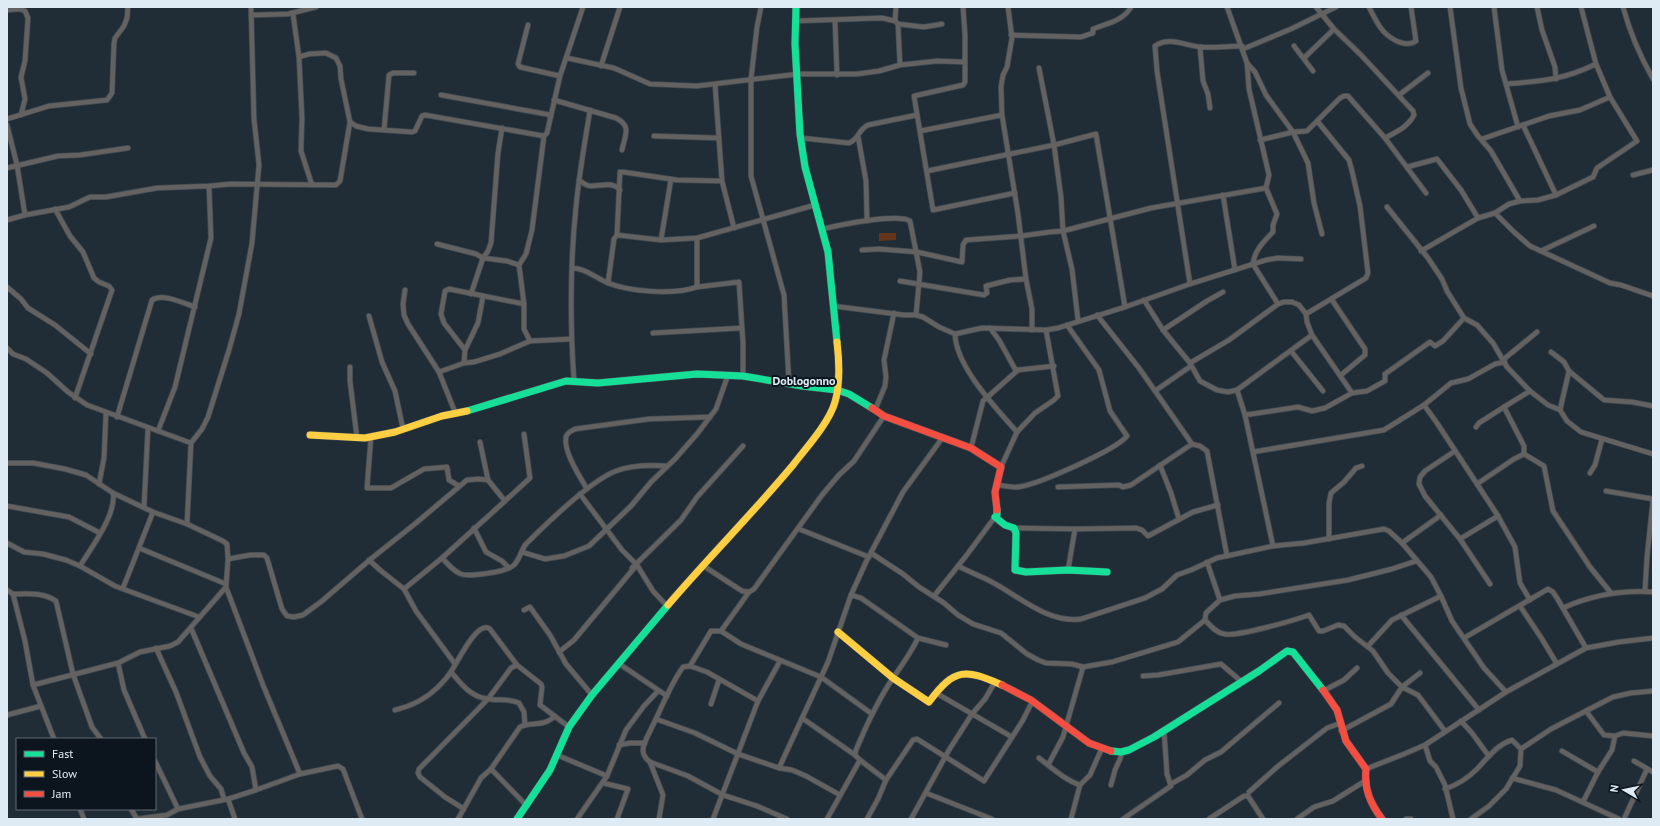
<svg xmlns="http://www.w3.org/2000/svg" width="1660" height="826" font-family="'PT Sans',sans-serif">
<style>
.green{fill:#643519}
.lines{fill:none;stroke-linecap:round;stroke-linejoin:round}
.street-casing{stroke:#414b53;stroke-width:6}
.fast-casing{stroke:#414b53;stroke-width:8}
.slow-casing{stroke:#414b53;stroke-width:8}
.jam-casing{stroke:#414b53;stroke-width:8}
.street{stroke:#646261;stroke-width:4.5}
.fast{stroke:#16e098;stroke-width:7}
.slow{stroke:#ffcf43;stroke-width:7}
.jam{stroke:#f24e42;stroke-width:7}
.labels{text-anchor:middle;stroke-width:4;stroke-linejoin:round;paint-order:stroke}
.quarter-label{font-size:12px;font-weight:bold;fill:#deebf5;stroke:#0c151d}
</style>
<rect width="100%" height="100%" fill="#212d36"/>
<path class="green" d="M879,233h17v7l-17,1z"/>
<g class="lines">
<g class="street-casing">
<g id="street">
<path d="M761,7l-4,20 -6,52v97l33,119 5,88"/>
<path d="M963,7l2,28v47l-2,3 -49,11 19,114 82,-17"/>
<path d="M1008,7l4,31 -5,29 -4,8 -2,12 1,28 16,99 8,65 6,30v21"/>
<path d="M1227,7l20,56 2,26 20,86 -3,13 11,26 -4,11v7c-9,9 -19,19 -20,32l25,40"/>
<path d="M1316,7l18,22 27,26 52,56 1,4c-6,12 -18,17 -29,23"/>
<path d="M1369,7c4,8 9,19 15,25 8,8 22,16 32,9l-5,-34"/>
<path d="M1450,7l11,81 9,36 8,12 13,15 29,50"/>
<path d="M1494,7l8,63 16,57"/>
<path d="M1537,7l5,23 13,37 1,12"/>
<path d="M1623,7c7,26 17,49 30,72"/>
<path d="M7,10l13,-1 5,2 3,7 -3,43 -4,16 4,22 -4,16"/>
<path d="M293,14l6,43 3,61 -1,33 11,34"/>
<path d="M251,15l37,-1 28,-7"/>
<path d="M795,21l87,-3 13,3 3,3 2,41"/>
<path d="M835,21l2,54"/>
<path d="M895,21l1,-14"/>
<path d="M898,24l26,3 18,-3"/>
<path d="M528,25l-10,39 2,3 40,9"/>
<path d="M1011,35l70,2 12,-4v-4c15,-6 30,-8 38,-22"/>
<path d="M1294,46l19,25"/>
<path d="M1200,47l3,34 5,13 2,14"/>
<path d="M1243,49l48,-20 45,-22"/>
<path d="M567,58l47,10 36,16 47,2 101,-12h59l22,-3 21,-6 37,-4 28,1"/>
<path d="M1304,58l30,-29"/>
<path d="M1247,63l8,9 11,23 27,37 15,31 6,40 8,31"/>
<path d="M601,66l19,-59"/>
<path d="M1039,68l15,77 7,52 2,34 9,38 6,51"/>
<path d="M715,84l7,97 12,47"/>
<path d="M1506,84c36,-3 57,-4 90,-20"/>
<path d="M441,95l110,20"/>
<path d="M1399,95l29,-22"/>
<path d="M554,100l62,18c16,8 9,17 6,32"/>
<path d="M7,119l42,-13 58,-6 5,-7 2,-50 1,-5 9,-12 3,-8 1,-11"/>
<path d="M350,122l6,4 12,3 44,3 3,-1 7,-15 3,-1 119,21"/>
<path d="M7,125l10,40 8,50 44,-8 21,-10h16l51,-9 52,-2 22,-2 105,1 4,-4 10,-59 -9,-43 -1,-13 -4,-8 -10,-5 -17,1 -10,3"/>
<path d="M1523,125l33,70"/>
<path d="M384,130l5,-55 4,-2h21"/>
<path d="M920,131l82,-16"/>
<path d="M654,136l65,2"/>
<path d="M858,136l8,45 1,40"/>
<path d="M801,138l48,5c10,-4 9,-13 19,-18l49,-10"/>
<path d="M1482,139l67,-23 31,-6 30,-13"/>
<path d="M1260,140l33,-8 14,-1 33,-33 4,-2h4l37,42 41,55"/>
<path d="M1407,167l30,-8 24,31 17,28"/>
<path d="M7,168l51,-12 22,-1 48,-7"/>
<path d="M927,171l127,-26 42,-11 29,173"/>
<path d="M623,172l54,8 45,1"/>
<path d="M1633,175l20,-5"/>
<path d="M579,180c4,3 7,6 12,6 10,0 21,-5 29,4"/>
<path d="M1223,195l12,75"/>
<path d="M1387,207l41,51 14,21 5,12 17,27 13,7 16,18 14,24 23,24 18,14 12,5 7,11 14,11 72,22"/>
<path d="M55,209l15,27 13,16 11,26 5,4 10,4 3,4 -37,108"/>
<path d="M1495,213l19,19 16,14 80,37 11,2 32,11"/>
<path d="M7,220l18,-5"/>
<path d="M823,229c16,-4 74,-16 87,-8l10,51 -4,43"/>
<path d="M617,235l3,-63"/>
<path d="M661,240l10,-61"/>
<path d="M437,244l39,10 7,4 24,3 12,4 5,39v25l6,12 41,-2"/>
<path d="M862,250l17,-1 38,3 45,10 1,-17 3,-5 55,-4 29,-4 13,-1 88,-23 115,-20"/>
<path d="M1421,251l57,-33 17,-5 14,-9 11,-3 18,-1 18,-5 37,-18 4,-9 40,-27 -27,-44 -14,-33 -15,-57"/>
<path d="M1541,251l53,-25"/>
<path d="M519,265l7,-11 6,-24 12,-94 3,-3 13,-57 23,-69"/>
<path d="M572,268c13,0 24,10 36,15 23,9 66,12 89,4v-49"/>
<path d="M900,281l84,14 3,-2 -1,-7 24,-6 16,-1"/>
<path d="M608,283l6,-44 3,-4 44,5 36,-2 118,-33"/>
<path d="M1190,284l-33,-213 -2,-25c14,-10 31,0 46,1 13,1 27,-1 41,-1"/>
<path d="M7,287l14,12 7,9 27,17 36,29"/>
<path d="M697,287l42,-5 4,61v33"/>
<path d="M405,290l-2,14 1,11 4,9 31,48 16,40"/>
<path d="M471,294l12,-36 5,-7 3,-8 7,-90 4,-25"/>
<path d="M1144,300l19,30 27,33 10,18 17,9 11,2 9,-2 75,-55"/>
<path d="M1332,300l33,49v6l-24,20"/>
<path d="M833,306l71,9h12l7,2 16,10 16,7 27,-6 64,2 12,-2 67,-21 65,-23 76,-24 12,-2 23,1"/>
<path d="M1306,314l60,-36 2,-5 -8,-67 -8,-35 -3,-11 -31,-38"/>
<path d="M1097,315l42,53 53,76 8,2 7,5 20,105"/>
<path d="M369,316l13,46 13,29 8,38"/>
<path d="M990,328l9,12 16,29 3,1 36,-4"/>
<path d="M1163,330l44,-29 16,-9"/>
<path d="M653,333l89,-5"/>
<path d="M955,334c1,33 41,74 62,98"/>
<path d="M7,348l6,6 13,5 21,14 21,19 19,13 104,38 -4,81"/>
<path d="M465,350l-21,-27 -3,-9 4,-23 4,-2 75,15"/>
<path d="M1291,351l32,40"/>
<path d="M1551,352l13,10 5,9 35,29 28,2 21,4"/>
<path d="M1504,359l33,-27"/>
<path d="M464,363l1,-13 13,-27 5,-27"/>
<path d="M1190,363l39,-23 49,-36 6,-2h8l7,3 7,9 1,8 5,13 40,58"/>
<path d="M350,367v14l7,57"/>
<path d="M439,372l25,-9 10,-1 26,-8 30,-13"/>
<path d="M574,381c-4,-58 -4,-117 2,-174 3,-33 9,-65 14,-97"/>
<path d="M1237,390l8,25 28,131"/>
<path d="M1155,391l36,-25"/>
<path d="M1424,405l13,18 61,93 17,31 5,36 10,17"/>
<path d="M875,410l10,-24 1,-9 -2,-17 10,-47"/>
<path d="M1560,410l9,-39"/>
<path d="M1245,415l53,-8 14,4 13,-3 27,-15 15,-2 18,-10v-7l45,-32 5,4 8,-5 21,-23"/>
<path d="M117,417l35,-117c11,-7 31,3 43,7"/>
<path d="M1476,427l3,-4 25,-16"/>
<path d="M158,431l17,-44 36,-149 -2,-52"/>
<path d="M371,437l-4,51h24l33,-19 23,-2 2,13 10,6"/>
<path d="M480,442l8,38"/>
<path d="M191,443l11,-14 6,-12 21,-67 10,-36 13,-71 7,-78 -5,-46 -3,-112"/>
<path d="M971,448l12,-47 35,-31"/>
<path d="M1455,451l-30,20 -5,6 -1,7 6,12 35,43 30,45"/>
<path d="M1253,452l131,-22 40,-25 27,-22 17,-4 27,-15 10,-2"/>
<path d="M1524,454l20,12 9,45 37,56 21,26"/>
<path d="M1524,454v-8l-20,-39 26,-16"/>
<path d="M7,463h26l32,6 21,6 27,18 40,19 34,12 36,17 4,3 1,15 -2,28 37,98 37,89"/>
<path d="M1160,465l11,28 8,26"/>
<path d="M1001,467l16,-35 18,-19 19,-13 4,-4 -12,-66"/>
<path d="M1590,473l5,-8 7,-26"/>
<path d="M99,484l5,-26 2,-45"/>
<path d="M1477,484l37,-25 10,-5"/>
<path d="M996,485c7,0 15,3 22,2 19,-2 98,-37 109,-51l-17,-25 -11,-41 -32,-45"/>
<path d="M1058,487l61,-2 4,2 8,-2 61,-41"/>
<path d="M587,489c-7,-12 -24,-38 -21,-52 1,-5 6,-6 9,-8l74,-10 61,-2"/>
<path d="M1606,491l47,8"/>
<path d="M580,494l42,56 15,15 16,26 14,15"/>
<path d="M505,501l25,-23 -6,-44"/>
<path d="M7,506l62,11 31,16"/>
<path d="M144,507l4,-79"/>
<path d="M474,528l12,24 16,9 7,7"/>
<path d="M1014,528l61,1 61,-1 6,2 6,6 45,-24 25,-7"/>
<path d="M799,529l70,28"/>
<path d="M1329,539v-36l2,-10 13,-11 12,-14 6,-2"/>
<path d="M1460,539l38,-23"/>
<path d="M7,543l17,9 19,2 23,6 14,6 35,20 84,31"/>
<path d="M1402,543l39,-28"/>
<path d="M139,548l87,36"/>
<path d="M522,552l23,7 19,-3 25,-10 42,-40 20,-24 24,-23 22,-25 19,-25 12,-34"/>
<path d="M871,553l32,21 16,13 25,16 14,12 15,9 28,9 26,21 11,6 8,3 26,1 11,3 29,-5 66,-20 27,-22 1,-7 14,-13 15,-4 24,-2 89,-14 44,-11 24,-8"/>
<path d="M442,558c6,6 11,13 19,16 8,3 46,-2 53,-9 6,-6 7,-15 12,-21 20,-20 64,-63 90,-73 15,-6 34,-6 51,-5"/>
<path d="M228,559l22,-4h14l3,3 15,51 5,7 7,1 9,-2 19,-14 50,-43 44,-35 51,-43 11,-1 10,1 17,21 -63,57 -38,31"/>
<path d="M369,560l11,10 24,19 12,22 39,53"/>
<path d="M1207,562l13,38"/>
<path d="M702,565l40,26 7,1 5,-3 68,-94 17,-20 15,-14 30,-45"/>
<path d="M80,566c11,-18 37,-52 33,-73"/>
<path d="M958,566c10,5 19,9 28,13 30,14 60,45 95,40l64,-21 17,-9 15,-14 14,-5 26,-12 56,-12 31,-3 80,-14 5,2 13,12 29,34 10,19 11,25 32,47 22,24"/>
<path d="M632,568l49,-48 16,-23 46,-51"/>
<path d="M1068,570l7,-41"/>
<path d="M123,588l30,-76"/>
<path d="M7,590l6,4c15,0 30,-2 43,7l17,73 19,53 9,12"/>
<path d="M1645,591l2,-34 6,-57"/>
<path d="M13,594l12,47 8,44 21,54"/>
<path d="M851,595l10,3 57,40 28,7"/>
<path d="M934,596l32,-40 29,-39"/>
<path d="M1520,606l22,33 15,25"/>
<path d="M1563,608c29,-13 58,-18 90,-16"/>
<path d="M524,610l6,-3 20,28 16,29 26,31"/>
<path d="M1401,615l78,95"/>
<path d="M1205,620c5,5 11,13 19,14 13,3 71,-14 85,-19l10,16h4l15,-6 6,1 11,11 18,14 15,22 14,14 16,8 27,36"/>
<path d="M191,628l53,125 8,14 4,23"/>
<path d="M721,631l28,-39"/>
<path d="M1464,638l84,-49 5,3 4,6 29,50"/>
<path d="M1368,646l24,-26 49,-24"/>
<path d="M156,648l20,44 24,65 10,19 11,13 3,10"/>
<path d="M559,652l15,-12 61,-73"/>
<path d="M118,663l6,27 21,49"/>
<path d="M618,663l49,33"/>
<path d="M690,666l21,-35h10l20,13 80,33 51,37"/>
<path d="M451,672c11,13 20,25 37,27 11,2 21,-1 31,4l5,9 1,13"/>
<path d="M1143,676l15,-1 63,-11 21,18"/>
<path d="M33,685l85,-22 22,-11 30,-6 8,-4 48,-55"/>
<path d="M1323,691l21,-11 13,-12"/>
<path d="M936,693l76,44"/>
<path d="M758,701l-51,-29 -17,-6 -7,1c-13,18 -21,40 -31,60 -3,7 -9,16 -9,23 0,6 3,9 7,12l38,14 35,19 34,11 30,13"/>
<path d="M711,704l8,-24"/>
<path d="M395,710c17,-4 31,-11 43,-23 4,-4 9,-9 12,-14 7,-9 27,-54 40,-44l27,36 24,19 1,3 -2,18 29,22"/>
<path d="M1586,711l18,24 11,1 8,-3 30,3"/>
<path d="M7,715l34,-9"/>
<path d="M802,718l53,37"/>
<path d="M656,719l39,14 43,21 41,14 13,2 14,6 34,19"/>
<path d="M1461,721l11,12 16,22"/>
<path d="M1341,731l50,-27 11,-17 18,-14"/>
<path d="M619,745l11,-2h15"/>
<path d="M1425,745l5,16 6,6 9,18 8,34"/>
<path d="M1521,749l30,-20 62,-32 18,-4 22,-2"/>
<path d="M1562,751l36,21"/>
<path d="M557,755l50,21"/>
<path d="M1039,758c13,10 26,22 41,27l10,-10 12,-27"/>
<path d="M860,760l26,20"/>
<path d="M155,761l23,48"/>
<path d="M1634,761l19,11"/>
<path d="M650,762l13,33 -4,24"/>
<path d="M1048,765l15,-28 20,-70"/>
<path d="M779,768l49,-106 23,-67 15,-33 37,-70 40,-55"/>
<path d="M491,769l36,37"/>
<path d="M1366,769l38,-15 21,-9 81,-53 80,-44 33,-6 34,-4"/>
<path d="M1512,778l44,12 63,29"/>
<path d="M603,783l25,6 -11,30"/>
<path d="M1171,784l16,-9 18,-15 16,-8 58,-49"/>
<path d="M1111,785l4,-15 5,-11 2,-7"/>
<path d="M1445,789c12,-4 23,-11 32,-20 11,-11 19,-24 35,-29l9,9 -1,17 -14,23 -17,17 -18,13"/>
<path d="M1249,792l28,-25 50,-39 14,-5"/>
<path d="M926,793l66,26"/>
<path d="M228,799l7,20"/>
<path d="M1583,802l15,-30 14,-22 3,-14"/>
<path d="M80,809l4,10"/>
<path d="M131,809l6,10"/>
<path d="M464,809l-19,-12 -25,-20 -2,-4 1,-4 69,-70 23,-31 6,-3"/>
<path d="M137,819l30,-4 11,-6 50,-10 28,-9 44,-16 38,-8 5,3 19,50"/>
<path d="M458,819l23,-41 10,-9 29,-42c10,-6 23,1 35,-11"/>
<path d="M577,819l30,-43 19,-46 18,-24 14,-15"/>
<path d="M713,819l45,-118 22,-40"/>
<path d="M827,819l33,-59 -5,-5 1,-5c10,-24 22,-50 37,-72 9,-13 18,-25 25,-40"/>
<path d="M867,819l11,-20 8,-19 27,-40 4,-1 67,42 39,-61 9,-18"/>
<path d="M911,819l38,-69 23,-36 13,-15 10,-17"/>
<path d="M1071,819l9,-34"/>
<path d="M1123,819l48,-33 -4,-12 -3,-43"/>
<path d="M1209,819l35,-23h4l15,23"/>
<path d="M1297,819l17,-12 19,-6 32,-20"/>
<path d="M1406,819h5"/>
<path d="M1624,819l23,-50"/>
</g>
</g>
<g class="fast-casing">
<g id="fast">
<path d="M796,7l-1,37 5,90 5,33 23,85 9,90"/>
<path d="M467,411l99,-30 32,2 99,-9 46,2 59,10 35,4 12,4 23,14"/>
<path d="M997,510v5l-2,2 10,8 9,3 2,5 -1,37 11,2 42,-2 39,2"/>
<path d="M1111,751l10,1 8,-2 25,-13 105,-66 28,-20 6,1 30,38"/>
<path d="M517,819l33,-49 19,-43 23,-32 76,-90"/>
</g>
</g>
<g class="slow-casing">
<g id="slow">
<path d="M310,435l55,3 30,-6 47,-16 25,-5"/>
<path d="M668,605c41,-48 85,-92 125,-140 13,-17 36,-42 42,-63 5,-17 4,-43 2,-60"/>
<path d="M838,632l55,46 36,24c26,-35 36,-33 73,-17"/>
</g>
</g>
<g class="jam-casing">
<g id="jam">
<path d="M872,408l12,8 87,32 30,19 -6,25 2,18"/>
<path d="M1002,685l29,15 58,43 22,8"/>
<path d="M1323,690l14,20 9,31 20,28c-2,20 4,34 16,50"/>
</g>
</g>
<use href="#street" class="street"/>
<use href="#fast" class="fast"/>
<use href="#slow" class="slow"/>
<use href="#jam" class="jam"/>
</g>
<g class="labels">
<g class="quarter-label">
<text x="804" y="385">Doblogonno</text>
</g>
</g>
<rect width="1660" height="826" fill="none" stroke="#deebf5" stroke-width="16"/>
<rect x="16" y="738" width="140" height="72" fill="#0c151d" stroke="#606b73"/>
<rect x="24" y="751" width="20" height="6" fill="#16e098" stroke="#606b73"/>
<text x="52" y="758" font-size="12" fill="#deebf5">Fast</text>
<rect x="24" y="771" width="20" height="6" fill="#ffcf43" stroke="#606b73"/>
<text x="52" y="778" font-size="12" fill="#deebf5">Slow</text>
<rect x="24" y="791" width="20" height="6" fill="#f24e42" stroke="#606b73"/>
<text x="52" y="798" font-size="12" fill="#deebf5">Jam</text>
<g transform="translate(1624 790) rotate(279)" stroke="#0c151d" stroke-width="3" paint-order="stroke">
<path d="M0-3L7 15L0 10L-7 15Z" fill="#deebf5"/>
<text y="-6" font-size="11" font-weight="bold" text-anchor="middle" fill="#deebf5">N</text>
</g>
</svg>
